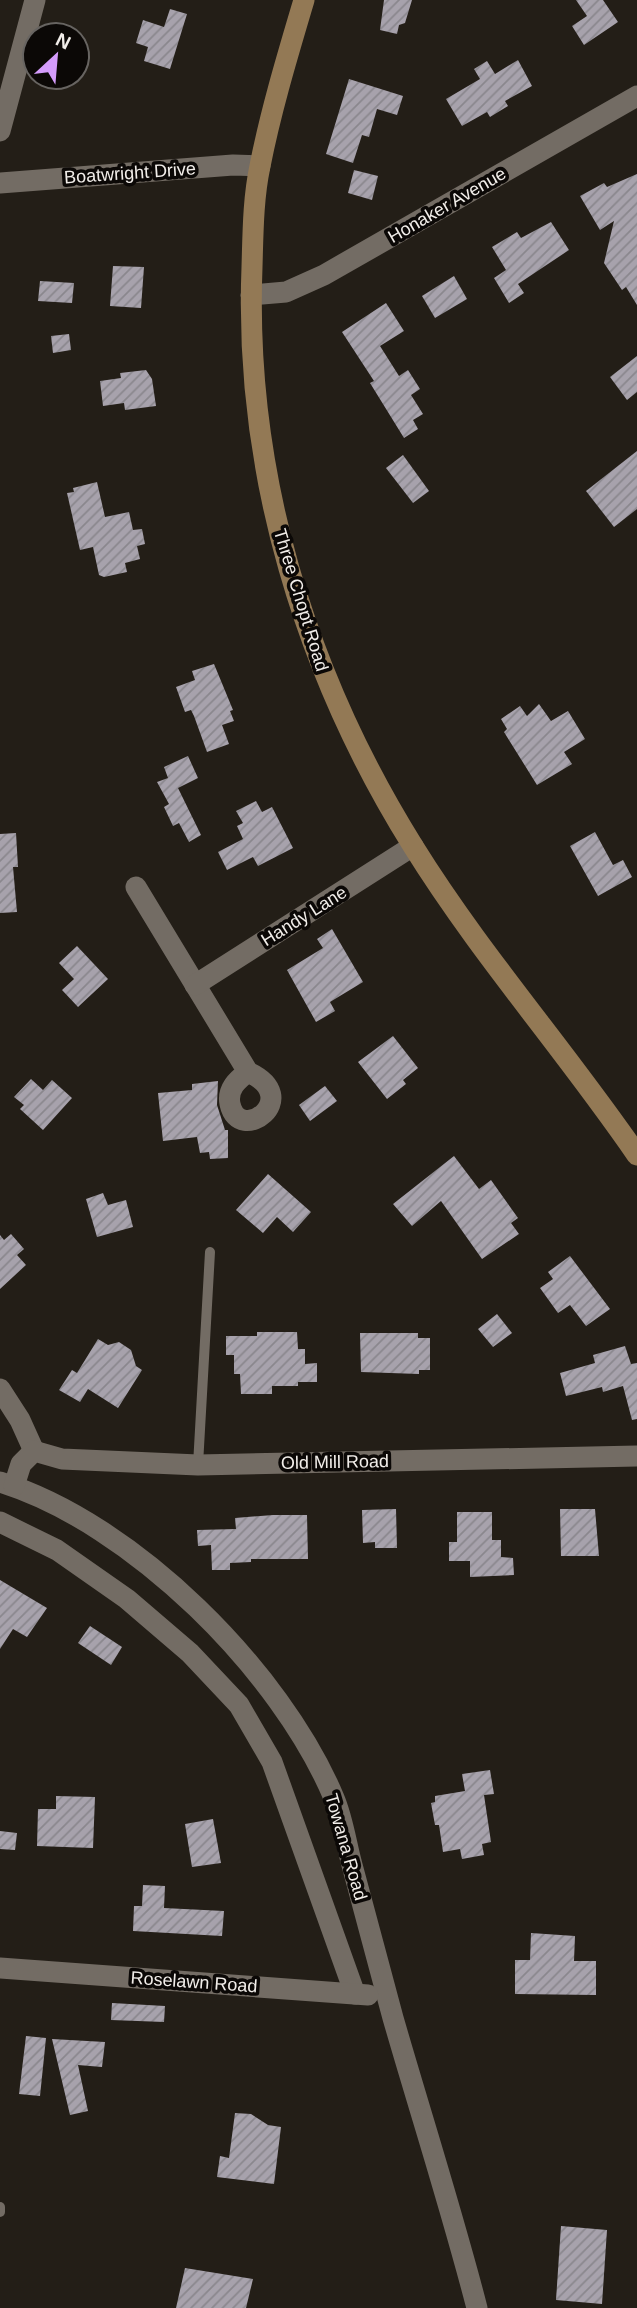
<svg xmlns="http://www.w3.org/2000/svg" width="637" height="2308" font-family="Helvetica,sans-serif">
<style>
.building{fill:url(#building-hatch)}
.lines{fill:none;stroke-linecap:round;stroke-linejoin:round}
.lane{stroke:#736c64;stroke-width:10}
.street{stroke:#736c64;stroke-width:21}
.secondary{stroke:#937955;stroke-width:21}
.labels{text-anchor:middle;stroke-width:7;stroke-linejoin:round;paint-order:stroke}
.street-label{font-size:18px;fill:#f1ede9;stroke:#0b0806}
</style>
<defs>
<pattern id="building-hatch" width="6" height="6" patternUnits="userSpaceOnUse" patternTransform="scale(1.75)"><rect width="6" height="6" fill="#a7a2ac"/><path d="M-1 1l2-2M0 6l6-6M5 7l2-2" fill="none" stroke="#8a878d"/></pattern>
</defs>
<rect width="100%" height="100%" fill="#231e17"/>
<g class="building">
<path d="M384,0h28l-7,23 -6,2 -2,9 -17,-4z"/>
<path d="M576,0h27l15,22 -34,23 -12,-19 15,-10z"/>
<path d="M170,9l17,5 -17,55 -26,-8 4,-14 -12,-4 7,-23 21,7z"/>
<path d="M518,60l14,26 -27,15 3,5 -18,11 -3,-5 -25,14 -16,-27 34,-20 -6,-10 13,-8 8,13z"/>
<path d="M349,79l54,17 -6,19 -20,-6 -8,28 -7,-2 -9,28 -27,-9z"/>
<path d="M354,170l24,6 -6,24 -24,-7z"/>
<path d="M637,174v131l-11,-18 -4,3 -18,-27 10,-42 -14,9 -20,-34 24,-13 3,4z"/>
<path d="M551,222l18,28 -51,34 6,9 -15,10 -15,-25 12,-8 -14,-23 25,-15 4,6z"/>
<path d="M113,266l31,1 -3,41 -31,-2z"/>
<path d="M454,276l13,23 -32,19 -13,-22z"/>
<path d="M40,281l34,2 -2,20 -34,-2z"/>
<path d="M386,303l18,28 -24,15 19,30 9,-6 12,19 -9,6 12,19 -10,6 5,9 -14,9 -34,-55 4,-2 -32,-49z"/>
<path d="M69,334l2,16 -18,3 -2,-17z"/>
<path d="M637,356v36l-10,8 -17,-23z"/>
<path d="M146,370l6,9 4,27 -31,4 -1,-7 -21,3 -3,-25 21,-3 -1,-5z"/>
<path d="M637,451v58l-23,18 -28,-36z"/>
<path d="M403,455l26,36 -16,12 -27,-35z"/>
<path d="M97,482l8,35 24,-5 4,18 9,-1 3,15 -8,2 3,13 -15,4 2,9 -23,5 -5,-2 -6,-28 -13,3 -13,-57 7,-1 -1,-4z"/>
<path d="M214,664l19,46 -3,1 4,10 -12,4 7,19 -22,8 -13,-36 -3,-6 -6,2 -9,-25 19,-7 -3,-9z"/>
<path d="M539,704l12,17 17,-10 17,28 -21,13 8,12 -35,21 -33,-53 3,-3 -6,-10 19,-13 7,10z"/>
<path d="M188,756l10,22 -20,10 23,47 -12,7 -10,-19 -6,3 -9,-19 5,-3 -12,-22 11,-4 -4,-11z"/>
<path d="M256,801l6,11 10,-5 21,41 -35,18 -5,-9 -26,13 -9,-18 25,-13 -6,-13 6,-3 -7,-12z"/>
<path d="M595,832l18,33 10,-5 9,17 -34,19 -28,-50z"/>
<path d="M16,833l2,34h-5l4,45 -17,1v-79z"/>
<path d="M332,929l31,53 -33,20 5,9 -19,11 -29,-52 36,-22 -6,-9z"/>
<path d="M77,946l31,33 -30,28 -16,-17 12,-11 -15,-16z"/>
<path d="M393,1036l25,32 -15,12 3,4 -19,15 -29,-37z"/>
<path d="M31,1079l12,11 9,-10 20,18 -29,32 -23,-21 4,-4 -10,-8z"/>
<path d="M218,1081l-1,24 8,25h3v28l-18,1 -1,-7 -9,1 -3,-16 -34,4 -5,-48 34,-3v-6z"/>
<path d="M325,1086l12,15 -27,20 -11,-16z"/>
<path d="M454,1156l25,33 12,-9 27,38 -7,5 8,11 -37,25 -41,-58 -29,25 -19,-22z"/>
<path d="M268,1174l43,38 -18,20 -16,-15 -14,16 -27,-23z"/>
<path d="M103,1193l5,12 18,-5 7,27 -36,10 -11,-38z"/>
<path d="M11,1234l13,15 -7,6 9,10 -26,24v-54l4,5z"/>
<path d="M570,1256l40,53 -24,17 -16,-21 -12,8 -18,-25 13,-9 -5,-7z"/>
<path d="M497,1314l15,19 -19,14 -15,-18z"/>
<path d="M257,1332h40l1,17h7v15l12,-1v19h-19v4h-26v8h-31l-1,-20h-6v-19h-8v-19h31z"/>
<path d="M360,1333h58v5h12v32h-11v4l-58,-2z"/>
<path d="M98,1339l10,6 11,-3 12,8 5,16 6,4 -24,38 -30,-19 -8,13 -21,-12 13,-20 5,3z"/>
<path d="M625,1346l6,18 6,-1v56l-5,1 -9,-34 -20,6 -1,-5 -36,9 -6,-23 35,-10 -2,-8z"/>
<path d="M396,1509l1,39h-22v-6l-12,1 -1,-33z"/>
<path d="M560,1509h35l4,47h-38z"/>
<path d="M457,1512h35v28h9v17l12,1 1,17 -44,2v-16h-21v-19h8z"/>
<path d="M273,1515h34l1,44h-57v3l-21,1v7h-18l-1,-25 -13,1 -1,-16 39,-1 -1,-11z"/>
<path d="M0,1580l47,28 -20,29 -14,-8 -13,20z"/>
<path d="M90,1626l32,21 -11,18 -33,-22z"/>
<path d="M490,1770l4,24 -10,1 7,47 -9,2 2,11 -22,4 -2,-10 -17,3 -4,-27h-4l-4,-22 4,-1v-6l30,-5 -3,-17z"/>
<path d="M56,1796l39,1 -2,51 -56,-2 1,-37h18z"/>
<path d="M213,1819l8,44 -29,4 -7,-43z"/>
<path d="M0,1831l17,2 -2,17 -15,-1z"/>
<path d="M143,1885l22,1 -1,22 60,3 -2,25 -89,-5 1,-25h8z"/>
<path d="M531,1933l44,3 -1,25h22v34l-81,-1v-34h15z"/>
<path d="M112,2003l53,3 -1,16 -53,-2z"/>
<path d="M26,2036l20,2 -6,58 -21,-2z"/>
<path d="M52,2039l53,3 -3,25 -24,-2 10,46 -18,4z"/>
<path d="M235,2113l16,1 17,11 13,2 -7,57 -57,-7 3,-21 9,2z"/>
<path d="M561,2226l46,4 -5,74 -46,-4z"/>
<path d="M185,2268l68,11 -7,29h-70z"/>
</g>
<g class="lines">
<g class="lane">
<path d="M198,1465l12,-213"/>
<path d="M0,2207v5"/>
</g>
<g class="street">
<path d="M0,131l35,-131"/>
<path d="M0,183l233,-18 27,1"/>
<path d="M251,295l35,-3 38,-17 313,-179"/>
<path d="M136,887l112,185c-11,8 -21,17 -18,32 9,42 75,-6 18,-32"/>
<path d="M195,985l218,-139"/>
<path d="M0,1389l20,31 14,31"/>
<path d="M0,1482c133,41 281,189 334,316 9,21 12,45 18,67 14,51 27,102 41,153 28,97 59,193 84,290"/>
<path d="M14,1486l7,-22 13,-13 28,8 136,6 439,-9"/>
<path d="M0,1522l57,28 70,49 63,54 49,52 33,57 83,232"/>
<path d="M0,1968l368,27"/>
</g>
<path class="secondary" d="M304,0c-16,54 -33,110 -44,166 -7,33 -7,68 -8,101 -8,205 53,406 161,579 67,108 152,204 224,309"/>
</g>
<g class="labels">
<g class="street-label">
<text transform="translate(130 173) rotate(-4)" y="6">Boatwright Drive</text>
<text transform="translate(447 205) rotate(-30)" y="6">Honaker Avenue</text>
<text transform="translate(301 600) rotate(73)" y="6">Three Chopt Road</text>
<text transform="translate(304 916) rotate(-32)" y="6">Handy Lane</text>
<text transform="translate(335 1462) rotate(-1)" y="6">Old Mill Road</text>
<text transform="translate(346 1847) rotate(74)" y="6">Towana Road</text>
<text transform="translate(194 1982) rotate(4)" y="6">Roselawn Road</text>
</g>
</g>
<g transform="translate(56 56) rotate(26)"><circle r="33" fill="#0b0806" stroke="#676461" stroke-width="2"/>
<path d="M0-5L12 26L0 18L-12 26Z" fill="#d49cfb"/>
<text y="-10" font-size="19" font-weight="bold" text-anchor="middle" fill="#f1ede9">N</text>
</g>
</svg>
